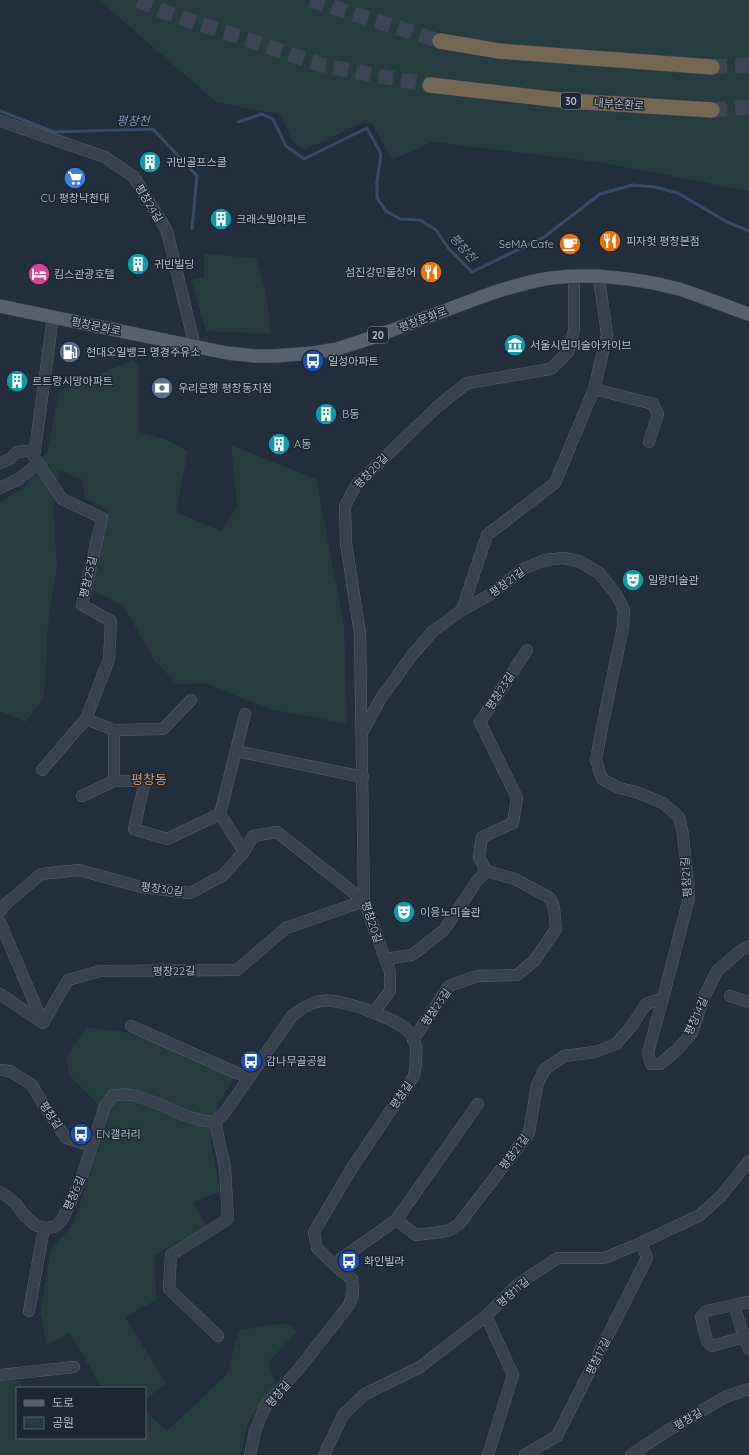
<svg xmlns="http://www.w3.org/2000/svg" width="749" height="1455" font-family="Quicksand,'Noto Sans KR',sans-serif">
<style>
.green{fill:#263c3f}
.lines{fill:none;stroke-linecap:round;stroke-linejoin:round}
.stream{stroke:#394c67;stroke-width:3}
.highway-tunnel{stroke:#3a4453;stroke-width:15;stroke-dasharray:15 8;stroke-linecap:butt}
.minor-casing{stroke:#565f6c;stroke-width:12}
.major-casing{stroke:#414a57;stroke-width:14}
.highway-casing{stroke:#434c59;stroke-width:16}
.minor{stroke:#38414e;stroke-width:11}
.major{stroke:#56606e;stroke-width:13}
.highway{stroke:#746855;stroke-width:15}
.labels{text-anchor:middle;stroke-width:3;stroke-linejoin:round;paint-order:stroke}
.shield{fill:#1d2633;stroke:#878f9c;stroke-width:1}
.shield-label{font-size:10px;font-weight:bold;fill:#b4bcc9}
.street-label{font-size:11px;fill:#b4bcc9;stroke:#1d2633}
.poi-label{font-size:11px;fill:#b4bcc9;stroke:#1d2633;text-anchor:start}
.water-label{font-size:12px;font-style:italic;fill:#7c92b1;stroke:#1d2633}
.quarter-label{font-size:13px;fill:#d59563;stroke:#1d2633}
</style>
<rect width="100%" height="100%" fill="#242f3e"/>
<g class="green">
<path d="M99,0h650v191l-151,-29 -166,-20 -40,18 -20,-36 -8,-2 -59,28 -13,-9 -11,-26 -65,-13z"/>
<path d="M204,254l52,4 10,34 5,42 -65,-3 -15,-51 13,-3z"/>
<path d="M132,360l7,6v66l26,7 23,12 -12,61 45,19 16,-24 -6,-62 85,34 28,146 3,99 -78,-15 -65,-26 -27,1 -23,-24 -31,-55 -37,-17 22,-78 -24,-12 -1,-18 -23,-10 -7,33 4,64 -9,58 -4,72 -19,25 -25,-11v-209l26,-16 11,-22 10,-12 12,-61z"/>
<path d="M87,1027l42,6 108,40 -19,31 -7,36 9,52 -27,10 14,25 -52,28 1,45 -31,17 41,66 -21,17v-12h-43l-32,-55 -23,12 -7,-33 11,-62 23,-27 33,-105 -14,-19 -24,-24 -3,-18z"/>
<path d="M286,1323l12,8 -30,31 8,21 -28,40 -8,32h-240v-74h20l1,7h-4v50h128v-27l22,20 60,-57 12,-44z"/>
</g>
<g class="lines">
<g class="stream">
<path d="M0,111l54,21 99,-3 44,47 -5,53"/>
<path d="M238,122l24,-8 11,5 13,27 18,13 63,-31 14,26 -4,27v17l9,13 14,8 20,1 16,10 13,19 23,23 72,-35 56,-43 32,-9 23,2 23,6 49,29 22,9"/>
</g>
<g class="highway-tunnel">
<path d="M138,0l27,12 160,54 105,19"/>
<path d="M310,0l130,41"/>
<path d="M712,67l37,-2"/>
<path d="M712,110l37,-3"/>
</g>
<g class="minor-casing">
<g id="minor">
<path d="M0,121l105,36 29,20 33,54 28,116"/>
<path d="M53,317l-19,140 28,42 40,19 -20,87 29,16 -2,38 -23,60 28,11v51h31l-11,48 33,10 53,-25"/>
<path d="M594,389l13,-54 -8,-57"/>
<path d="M0,463l10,-4 7,-7 18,-2"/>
<path d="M0,488l19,-9 18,-15"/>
<path d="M462,610l25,-75 68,-52 39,-94 59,15 5,10 -9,28"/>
<path d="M114,730l49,-1 28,-29"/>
<path d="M362,733l19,-35 32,-44 20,-23 29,-21 26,-14 37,-28 20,-8 18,-2 16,3 20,12 17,21 8,16 -1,17 -20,95 -7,38 6,19 17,9 17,4 27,11 16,14 4,17 6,64 -26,100 -17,6 -13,20 -17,20 -21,8 -31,4 -19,13 -8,16 -8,48 -70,91 -11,7 -32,4 -20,-15"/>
<path d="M236,751l127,26"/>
<path d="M42,770l44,-51"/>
<path d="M82,796l32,-15"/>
<path d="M244,852l-24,-38 25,-100"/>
<path d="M486,871l-7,-14 3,-20 31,-14 4,-25 -37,-76 47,-72"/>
<path d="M0,911l7,-8 34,-29 38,-4 62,17 49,6 32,-17 22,-24 9,-16 24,-4 87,69"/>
<path d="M0,922l43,101"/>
<path d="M385,959l27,-4 32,-25 33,-49 9,-10 29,8 35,19 4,10 2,21 -22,32 -17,14 -40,1 -28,10 -36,54"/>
<path d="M0,994l43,29 25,-43 32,-9 137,-1 49,-42 78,-27"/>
<path d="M730,996l19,6"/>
<path d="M663,998l-15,55 3,11h9l17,-14 15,-17 12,-36 13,-26 24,-21 8,-4"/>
<path d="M374,1012l16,-21v-19l-26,-71 -4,-267 -14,-91 -1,-37 11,-21 81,-78 30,-24 84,-14 17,-17 6,-22v-53"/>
<path d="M131,1026l117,52"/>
<path d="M0,1070l10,1 22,14 10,17 24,36 26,8"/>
<path d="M215,1122l10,45 3,52 -57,36 -2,34 49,47"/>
<path d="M0,1192l8,5 8,7 8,11 11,10 9,3 10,-1 8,-7 19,-41 24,-73 8,-11c6,0 13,-1 19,0 28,6 54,26 83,27l10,-10 67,-96c9,-7 17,-13 29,-15 17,-4 81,19 90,33 8,13 5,28 3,42l-62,92 -38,64 3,16 23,22 12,9 1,14 -4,12 -51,65 -32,35 -11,26 -5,24"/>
<path d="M334,1264l62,-44 82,-116"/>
<path d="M734,1305l15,-3"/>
<path d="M29,1311l15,-83"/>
<path d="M486,1316l27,59 -25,80"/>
<path d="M744,1337l-32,9 -5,-5 -6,-24 5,-6 28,-6 10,32 5,12"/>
<path d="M0,1375l74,-8"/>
<path d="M324,1455l19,-40 22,-21 55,-27 66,-51 32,-32 40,-26h46l37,-15 59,-28 21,-19 28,-35"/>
<path d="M525,1455l32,-19 90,-178 -6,-15"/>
<path d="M631,1455l36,-24 58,-34 24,-8"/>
</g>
</g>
<g class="major-casing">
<path id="major" d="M0,306l227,47 28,3h20l38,-3 24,-4 34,-11 121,-45c19,-6 39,-12 59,-15 39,-5 85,0 124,10 25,7 49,18 74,26"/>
</g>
<g class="highway-casing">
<g id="highway">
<path d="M440,41l59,10 213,16"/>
<path d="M430,85l139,16 143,9"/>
</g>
</g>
<use href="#minor" class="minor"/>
<use href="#major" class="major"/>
<use href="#highway" class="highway"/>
</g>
<defs>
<g id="building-disc" transform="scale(1.15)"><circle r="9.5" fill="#0f9aa8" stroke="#1d2633"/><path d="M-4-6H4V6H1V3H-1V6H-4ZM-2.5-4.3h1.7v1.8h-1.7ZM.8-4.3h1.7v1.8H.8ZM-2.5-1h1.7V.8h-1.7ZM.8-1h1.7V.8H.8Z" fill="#fff"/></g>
<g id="supermarket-disc" transform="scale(1.15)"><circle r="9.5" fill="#3f7fe0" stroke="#1d2633"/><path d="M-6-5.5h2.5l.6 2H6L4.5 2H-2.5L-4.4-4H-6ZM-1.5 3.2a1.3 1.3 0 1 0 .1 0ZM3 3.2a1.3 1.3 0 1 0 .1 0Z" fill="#fff"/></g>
<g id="restaurant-disc" transform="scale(1.15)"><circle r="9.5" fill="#e8710a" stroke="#1d2633"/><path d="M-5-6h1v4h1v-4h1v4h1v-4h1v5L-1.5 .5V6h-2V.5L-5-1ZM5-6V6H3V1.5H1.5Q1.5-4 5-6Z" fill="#fff"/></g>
<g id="cafe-disc" transform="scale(1.15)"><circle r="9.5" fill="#e8710a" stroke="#1d2633"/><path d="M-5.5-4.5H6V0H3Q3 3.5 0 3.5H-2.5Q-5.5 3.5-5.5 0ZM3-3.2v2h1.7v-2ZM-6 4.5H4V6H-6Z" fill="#fff"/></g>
<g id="hotel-disc" transform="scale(1.15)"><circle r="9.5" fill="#d1479c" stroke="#1d2633"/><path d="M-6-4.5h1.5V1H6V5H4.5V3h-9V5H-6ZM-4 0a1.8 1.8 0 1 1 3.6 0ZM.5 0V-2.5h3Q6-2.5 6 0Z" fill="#fff"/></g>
<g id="museum-disc" transform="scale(1.15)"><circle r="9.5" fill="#0f9aa8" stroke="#1d2633"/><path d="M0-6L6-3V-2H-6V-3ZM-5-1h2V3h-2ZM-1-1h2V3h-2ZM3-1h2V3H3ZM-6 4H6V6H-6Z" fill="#fff"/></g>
<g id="fuel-disc" transform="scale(1.15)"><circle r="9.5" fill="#5c6f8a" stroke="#1d2633"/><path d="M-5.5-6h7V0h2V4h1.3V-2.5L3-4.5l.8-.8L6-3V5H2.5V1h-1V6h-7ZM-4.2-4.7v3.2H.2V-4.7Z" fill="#fff"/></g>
<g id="bus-disc" transform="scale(1.15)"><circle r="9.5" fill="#1a4fb4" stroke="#1d2633"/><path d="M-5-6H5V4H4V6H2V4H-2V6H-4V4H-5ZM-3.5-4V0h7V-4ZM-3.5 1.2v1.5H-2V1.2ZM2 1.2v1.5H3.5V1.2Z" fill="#fff"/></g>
<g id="bank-disc" transform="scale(1.15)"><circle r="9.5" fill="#5c6f8a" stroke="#1d2633"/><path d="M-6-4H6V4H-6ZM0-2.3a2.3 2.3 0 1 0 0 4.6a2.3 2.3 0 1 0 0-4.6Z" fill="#fff"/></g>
<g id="theatre-disc" transform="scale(1.15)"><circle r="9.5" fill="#0f9aa8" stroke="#1d2633"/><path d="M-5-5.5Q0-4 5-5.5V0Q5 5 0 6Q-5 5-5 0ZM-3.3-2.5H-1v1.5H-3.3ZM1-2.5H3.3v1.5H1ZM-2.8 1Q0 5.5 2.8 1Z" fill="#fff"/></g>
</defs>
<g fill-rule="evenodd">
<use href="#building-disc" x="150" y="162"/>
<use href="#supermarket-disc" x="75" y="178"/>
<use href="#building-disc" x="221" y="219"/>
<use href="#restaurant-disc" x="610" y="241"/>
<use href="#cafe-disc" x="570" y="244"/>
<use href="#building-disc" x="138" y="264"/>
<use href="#restaurant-disc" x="431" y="272"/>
<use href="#hotel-disc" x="39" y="274"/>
<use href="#museum-disc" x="515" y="345"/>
<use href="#fuel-disc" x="70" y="352"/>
<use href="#bus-disc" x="313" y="361"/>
<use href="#building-disc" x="17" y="381"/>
<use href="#bank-disc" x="162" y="388"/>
<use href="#building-disc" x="326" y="414"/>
<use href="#building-disc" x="279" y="444"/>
<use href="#theatre-disc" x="633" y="580"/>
<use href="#theatre-disc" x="404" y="912"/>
<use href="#bus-disc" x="251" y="1061"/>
<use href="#bus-disc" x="81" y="1134"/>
<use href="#bus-disc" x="349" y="1261"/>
</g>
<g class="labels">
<g class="shield">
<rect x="561" y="93" width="20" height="16" rx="3"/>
<rect x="368" y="327" width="20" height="16" rx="3"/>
</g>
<g class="shield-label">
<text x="571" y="105">30</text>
<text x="378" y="339">20</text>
</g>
<g class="street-label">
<text transform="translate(619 104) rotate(4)" y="4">내부순환로</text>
<text transform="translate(149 203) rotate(59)" y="4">평창24길</text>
<text transform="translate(423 319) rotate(-21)" y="4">평창문화로</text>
<text transform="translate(96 326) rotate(12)" y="4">평창문화로</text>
<text transform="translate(371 471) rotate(-46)" y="4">평창20길</text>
<text transform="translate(88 577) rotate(-77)" y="4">평창25길</text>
<text transform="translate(507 582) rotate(-36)" y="4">평창21길</text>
<text transform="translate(500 691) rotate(-57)" y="4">평창23길</text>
<text transform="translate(686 877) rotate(-94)" y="4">평창21길</text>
<text transform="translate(162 889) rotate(7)" y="4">평창30길</text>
<text transform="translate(372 922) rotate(72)" y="4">평창20길</text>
<text transform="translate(174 971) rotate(-1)" y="4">평창22길</text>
<text transform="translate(436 1007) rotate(-55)" y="4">평창23길</text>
<text transform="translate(696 1016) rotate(-66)" y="4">평창14길</text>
<text transform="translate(401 1095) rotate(-56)" y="4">평창길</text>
<text transform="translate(51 1115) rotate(56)" y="4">평창길</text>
<text transform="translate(514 1152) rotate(-53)" y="4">평창21길</text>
<text transform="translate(74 1193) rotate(-66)" y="4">평창6길</text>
<text transform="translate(513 1292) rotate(-41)" y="4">평창11길</text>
<text transform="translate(598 1356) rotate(-63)" y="4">평창17길</text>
<text transform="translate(278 1394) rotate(-49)" y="4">평창길</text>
<text transform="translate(688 1419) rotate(-31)" y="4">평창길</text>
</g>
<g class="poi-label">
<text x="166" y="166">귀빈골프스쿨</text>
<text x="75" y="202" text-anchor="middle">CU 평창낙천대</text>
<text x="236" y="223">크래스빌아파트</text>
<text x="626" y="245">피자헛 평창본점</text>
<text x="554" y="248" text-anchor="end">SeMA Cafe</text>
<text x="154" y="268">귀빈빌딩</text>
<text x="416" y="276" text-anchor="end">섬진강민물장어</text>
<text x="54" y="278">킴스관광호텔</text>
<text x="530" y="349">서울시립미술아카이브</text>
<text x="86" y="356">현대오일뱅크 명경주유소</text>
<text x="328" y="365">일성아파트</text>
<text x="32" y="385">르트랑시망아파트</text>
<text x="178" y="392">우리은행 평창동지점</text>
<text x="342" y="418">B동</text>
<text x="294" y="448">A동</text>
<text x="648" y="584">일랑미술관</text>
<text x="420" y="916">이응노미술관</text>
<text x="266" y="1065">감나무골공원</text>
<text x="96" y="1138">EN갤러리</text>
<text x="364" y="1265">화인빌라</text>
</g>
<g class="water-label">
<text transform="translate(133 121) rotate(1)" y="4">평창천</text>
<text transform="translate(463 248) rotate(48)" y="4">평창천</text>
</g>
<g class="quarter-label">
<text x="149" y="784">평창동</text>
</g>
</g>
<rect x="16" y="1387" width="130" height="52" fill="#1d2633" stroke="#59626f"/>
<rect x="24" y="1400" width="20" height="6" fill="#56606e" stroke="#59626f"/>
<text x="52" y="1407" font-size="12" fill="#b4bcc9">도로</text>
<rect x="24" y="1417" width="20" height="12" fill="#263c3f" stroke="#59626f"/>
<text x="52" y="1427" font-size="12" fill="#b4bcc9">공원</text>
</svg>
